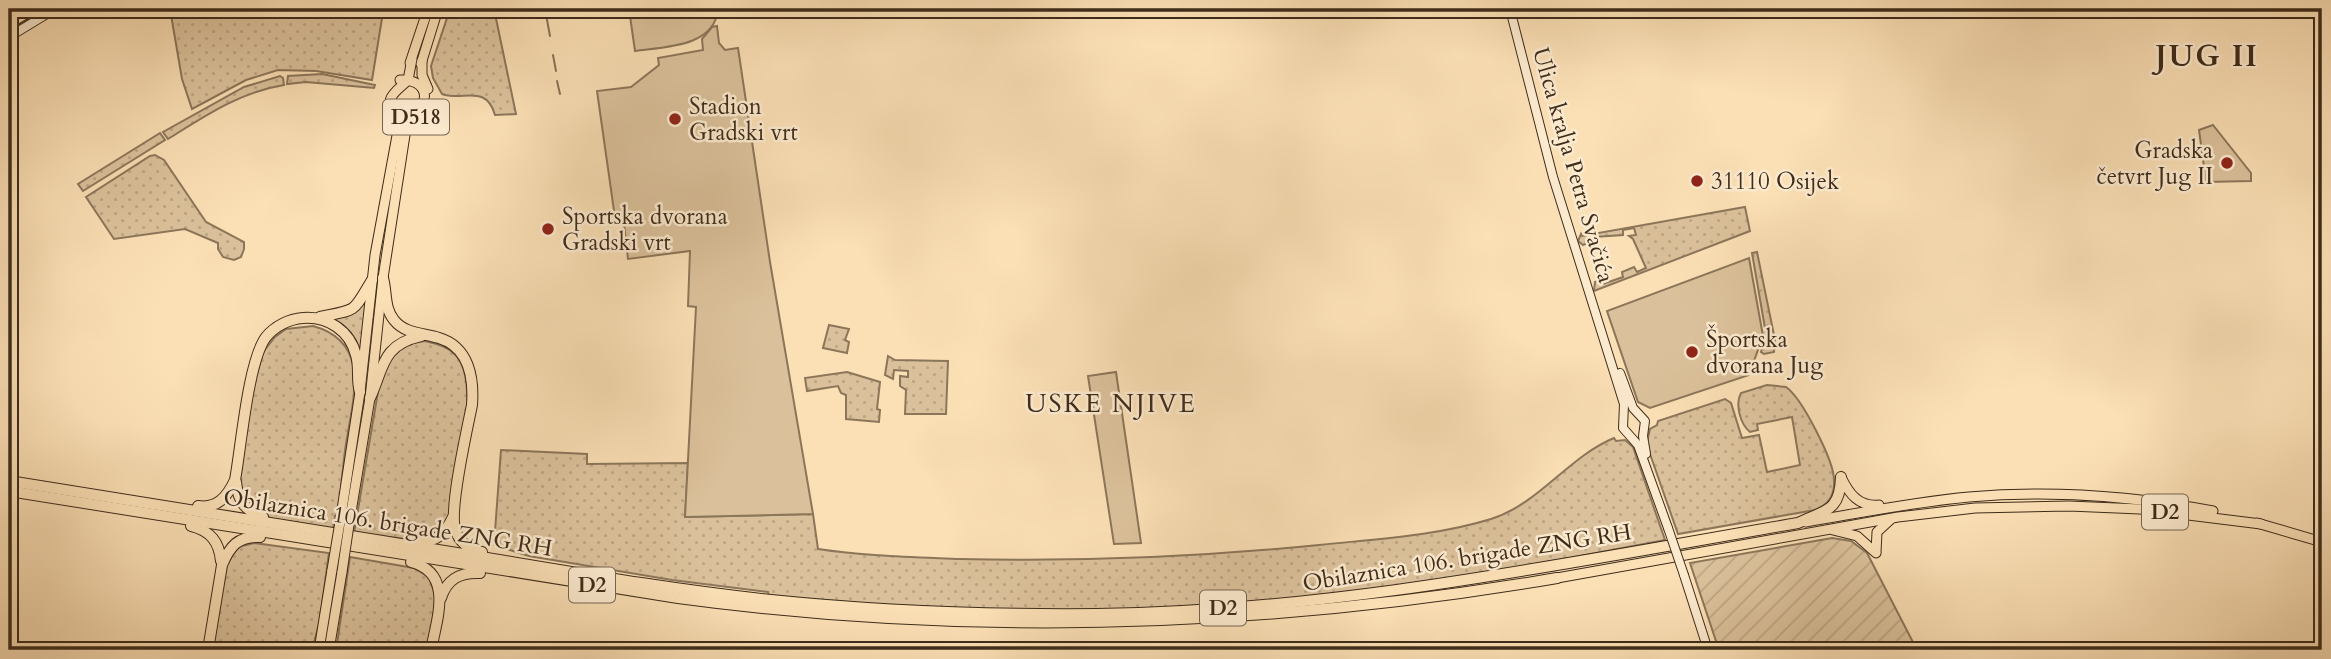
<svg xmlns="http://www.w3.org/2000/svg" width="2331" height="659" font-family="Cardo,serif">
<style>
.grass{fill:url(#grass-dots);stroke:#8c765a;stroke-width:2}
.park{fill:#dbc19b;stroke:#8c765a;stroke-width:2}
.garden{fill:url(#garden-furrows);stroke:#8c765a;stroke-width:2}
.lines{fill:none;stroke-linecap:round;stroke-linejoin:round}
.stream{stroke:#897357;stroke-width:2}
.secondary-casing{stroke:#3e2c1a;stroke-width:10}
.primary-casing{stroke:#3e2c1a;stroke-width:11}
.highway-casing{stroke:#3e2c1a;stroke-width:12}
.secondary{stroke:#fceacf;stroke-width:8}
.primary{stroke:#fbdfb5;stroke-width:9}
.highway{stroke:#fbdfb5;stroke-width:10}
.tram{stroke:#3e2c1a;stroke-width:2}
.secondary-bridge-casing{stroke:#3e2c1a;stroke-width:10;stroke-linecap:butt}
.primary-bridge-casing{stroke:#3e2c1a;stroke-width:11;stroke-linecap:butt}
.secondary-bridge{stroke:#fceacf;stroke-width:8}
.primary-bridge{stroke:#fbdfb5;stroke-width:9}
.poi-dot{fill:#8f2418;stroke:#fceacf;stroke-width:2.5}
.labels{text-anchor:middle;stroke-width:5;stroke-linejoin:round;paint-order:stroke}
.shield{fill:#fceacf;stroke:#776550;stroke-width:2}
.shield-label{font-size:21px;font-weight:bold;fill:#3e2c1a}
.poi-label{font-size:23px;fill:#3e2c1a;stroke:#fceacf;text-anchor:start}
.street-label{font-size:23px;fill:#3e2c1a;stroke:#fceacf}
.quarter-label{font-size:26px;letter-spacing:2px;fill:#3e2c1a;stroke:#fceacf}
.district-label{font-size:30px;font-weight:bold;letter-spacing:2px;fill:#3e2c1a;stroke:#fceacf}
</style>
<defs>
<pattern id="grass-dots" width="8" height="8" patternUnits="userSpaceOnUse" patternTransform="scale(1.75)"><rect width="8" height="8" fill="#dbc19b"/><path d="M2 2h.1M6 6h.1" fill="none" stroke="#bda685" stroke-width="1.8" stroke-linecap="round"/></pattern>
<pattern id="garden-furrows" width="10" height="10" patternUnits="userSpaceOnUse" patternTransform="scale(1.75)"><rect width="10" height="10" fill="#dbc19b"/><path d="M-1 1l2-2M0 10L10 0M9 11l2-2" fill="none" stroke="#bda685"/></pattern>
</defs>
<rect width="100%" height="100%" fill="#fbdfb5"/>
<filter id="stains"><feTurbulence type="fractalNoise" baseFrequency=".00286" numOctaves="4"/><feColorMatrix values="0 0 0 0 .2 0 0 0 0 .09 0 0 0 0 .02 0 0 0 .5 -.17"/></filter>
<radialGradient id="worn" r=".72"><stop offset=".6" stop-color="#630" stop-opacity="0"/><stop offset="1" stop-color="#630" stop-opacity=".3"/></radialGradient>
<g class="grass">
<path d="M170,9h193l20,3 -11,68 -56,-9 -38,-1 -32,10 -54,29 -10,-30z"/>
<path d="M450,9h27l1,3 16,-3 22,105 -21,1c-9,-32 -33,-13 -53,-21l-9,-16 -2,-12z"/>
<path d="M322,74l53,11 -1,3 -68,-6 -19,2 1,-8z"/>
<path d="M280,76l3,2 1,7c-44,7 -79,31 -116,54l-5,-7 81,-45z"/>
<path d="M160,133l5,7 -82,51 -5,-7z"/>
<path d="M155,155l9,5 42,62 38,20v7l-3,8 -7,3 -11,-3 -5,-8v-6l-33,-14 -71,10 -28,-42 64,-41z"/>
<path d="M1745,207l5,24 -156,60 1,-9 6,-2 2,4 20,-7 -1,-5 12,-5 3,5 9,-4 -13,-29 -4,-3 7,-1 -2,-7 -11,2v5l-29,2v3l-11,5 -5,-4 3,-7 1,2z"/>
<path d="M1757,252l18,88 -1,12 -10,2 -3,-2 5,-18 -14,-81z"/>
<path d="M365,298l2,1 -6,57 -30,-38z"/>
<path d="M829,325l20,4 -4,11 4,2 -2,11 -24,-5z"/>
<path d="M313,326c62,17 38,78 32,125 -3,21 -4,43 -7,65h-3l-2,13 -60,-10 -19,-7 -6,-4 -10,-23 16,-100 9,-33 12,-15 11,-8z"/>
<path d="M425,341c13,3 25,6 33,17 22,31 -1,118 -7,156l-6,15 -23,12 -68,-8 26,-153 12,-25 15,-11z"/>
<path d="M888,356l7,4 53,1 -2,53h-41l1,-24 -6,-4v-10l8,1v-6l-14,-1 -1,9 -8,-4z"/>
<path d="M847,372l33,10 -3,27 3,1 -1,12 -33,-3v-24l-5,-2 -3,-7 -31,5 -2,-13z"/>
<path d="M1767,385l19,2c16,11 48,74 48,93 1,15 -6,25 -19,30l-137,24 -28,-80 -3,-12 3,-13 7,-4 1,-4 67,-22 6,4 11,35 17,-3 8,37 33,-7 -8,-48 -35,7 1,6 -8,2c-10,-8 -15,-28 -9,-39z"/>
<path d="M1614,438l2,3 9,-1 8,7 32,93c-106,20 -212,41 -319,54 -139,17 -283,22 -424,14 -51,-2 -102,-7 -153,-11l-1,-5 -96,-12 -143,-24 -35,-11 7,-95 86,4v10l101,-1 -3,54 128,-3 5,35c46,7 95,8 142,10 120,3 240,-2 359,-14 57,-6 117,-9 172,-26 48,-15 77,-62 123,-81z"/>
<path d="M254,543l75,10 -9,67 -8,30h-101l16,-91 11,-12z"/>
<path d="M350,557l64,11 15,9 7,21 -8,52h-92z"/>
</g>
<g class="park">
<path d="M629,9h89c-3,38 -54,38 -83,42z"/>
<path d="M717,26l2,17 6,7 13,-2 32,214 43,252 -128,3 11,-210 -8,-1 2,-55 -62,8 -4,-35 -8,1 -19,-134 34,-4 28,-22 -1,-7 45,-8 -1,-11 10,-12z"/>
<path d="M2213,125l38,48v8l-45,1 -7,-52z"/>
<path d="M1749,258l14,78 -14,39 -99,33 -12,-6 -31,-91z"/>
<path d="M1116,372l25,171 -27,1 -26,-168z"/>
</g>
<path class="garden" d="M1832,538l19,3 16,12 50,97h-198l-29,-87z"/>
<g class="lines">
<g class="stream">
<path d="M545,9l5,27"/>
<path d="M553,55l3,16"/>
<path d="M557,81l3,13"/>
</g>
<g class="secondary-casing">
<g id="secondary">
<path d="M1510,9l43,168 71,227 -1,24 15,17 30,83"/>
<path d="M9,37l46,-28"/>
<path d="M1620,373l13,35 12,13 -2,15 3,18"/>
<path d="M1684,575l24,75"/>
</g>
</g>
<g class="primary-casing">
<g id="primary">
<path d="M422,61v14l6,14"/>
<path d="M410,63l18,-54"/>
<path d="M421,64l17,-55"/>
<path d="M399,116c-19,-17 -3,-24 9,-36l4,-21"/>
<path d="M1841,477c8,17 18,30 38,28"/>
<path d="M341,516l19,-124 15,-137 23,-125 -2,-16"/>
<path d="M350,518l20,-120 13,-120 24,-156 2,-6c25,-12 18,-38 -9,-36"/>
<path d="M1806,522c54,-9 108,-20 163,-25 80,-7 165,-1 244,14"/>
<path d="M2257,523l65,19"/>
<path d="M1833,530l24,6 19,17"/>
<path d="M1876,552l1,-20 13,-12"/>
<path d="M1557,578l341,-61 77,-9 94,-2 71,3 121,15"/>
<path d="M319,650l13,-80"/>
<path d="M329,650l13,-78"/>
</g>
</g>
<g class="highway-casing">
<g id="highway">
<path d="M383,278c4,14 1,30 11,42 11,14 29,13 45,18 30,9 35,40 33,67 -5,25 -23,103 -17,124 4,13 14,21 27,23"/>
<path d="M320,317c39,-8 32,-4 52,-37"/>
<path d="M370,398c14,-30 11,-53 51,-62"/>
<path d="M9,481c149,24 298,48 448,72 104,17 209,36 314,47 108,11 217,15 326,14 238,-3 468,-51 701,-91 27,-13 42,-11 43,-46"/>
<path d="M236,482c2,19 9,29 27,35"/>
<path d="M9,491l669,107c296,40 586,30 879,-20"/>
<path d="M198,506c19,3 29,-9 37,-26 6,-32 13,-119 31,-143 9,-11 23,-18 37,-19 25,-2 47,13 53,37 4,13 0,25 4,37"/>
<path d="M191,526c20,5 28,16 30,35"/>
<path d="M417,542c20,0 28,-8 36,-25"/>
<path d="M411,562c43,11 26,56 20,88"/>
<path d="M441,598c6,-19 19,-26 39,-25"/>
<path d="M208,650l14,-85c8,-19 16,-29 38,-28"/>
</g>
</g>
<use href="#secondary" class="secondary"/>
<use href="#primary" class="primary"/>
<use href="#highway" class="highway"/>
<path class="tram" d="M9,30l36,-21"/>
<g class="secondary-bridge-casing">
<path id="secondary-bridge" d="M1668,528l16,47"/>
</g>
<g class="primary-bridge-casing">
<g id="primary-bridge">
<path d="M332,570l9,-54"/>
<path d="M342,572l8,-54"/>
</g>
</g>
<use href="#secondary-bridge" class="secondary-bridge"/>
<use href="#primary-bridge" class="primary-bridge"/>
</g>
<g class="poi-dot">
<circle cx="675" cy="119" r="7"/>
<circle cx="2227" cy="163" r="7"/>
<circle cx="1697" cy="181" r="7"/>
<circle cx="548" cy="229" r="7"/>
<circle cx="1692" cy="352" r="7"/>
</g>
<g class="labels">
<g class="shield">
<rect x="383" y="99.5" width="66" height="35" rx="5"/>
<rect x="2142" y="494.5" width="46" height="35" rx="5"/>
<rect x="569" y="567.5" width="46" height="35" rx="5"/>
<rect x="1200" y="590.5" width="46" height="35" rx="5"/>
</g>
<g class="shield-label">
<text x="416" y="124">D518</text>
<text x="2165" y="519">D2</text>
<text x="592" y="592">D2</text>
<text x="1223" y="615">D2</text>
</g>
<g class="poi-label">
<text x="689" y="114">Stadion<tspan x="689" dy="26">Gradski vrt</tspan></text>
<text x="2213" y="158" text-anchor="end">Gradska<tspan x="2213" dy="26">četvrt Jug II</tspan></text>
<text x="1711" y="189">31110 Osijek</text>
<text x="562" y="224">Sportska dvorana<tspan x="562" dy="26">Gradski vrt</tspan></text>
<text x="1706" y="347">Športska<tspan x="1706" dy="26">dvorana Jug</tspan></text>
</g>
<g class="street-label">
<text transform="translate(1574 165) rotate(74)" y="8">Ulica kralja Petra Svačića</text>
<text transform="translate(388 522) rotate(9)" y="8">Obilaznica 106. brigade ZNG RH</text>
<text transform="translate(1467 557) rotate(-9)" y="8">Obilaznica 106. brigade ZNG RH</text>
</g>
<g class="quarter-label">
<text x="1111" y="412">USKE NJIVE</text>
</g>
<g class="district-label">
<text x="2207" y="66">JUG II</text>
</g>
</g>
<rect width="2331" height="659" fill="none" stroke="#fbdfb5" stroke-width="35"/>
<rect x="10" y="10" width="2310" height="638" fill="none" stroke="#3e2c1a" stroke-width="3.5"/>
<rect x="18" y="18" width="2296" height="624" fill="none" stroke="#3e2c1a" stroke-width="2"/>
<rect width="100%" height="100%" filter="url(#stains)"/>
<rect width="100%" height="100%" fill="url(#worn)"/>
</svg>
